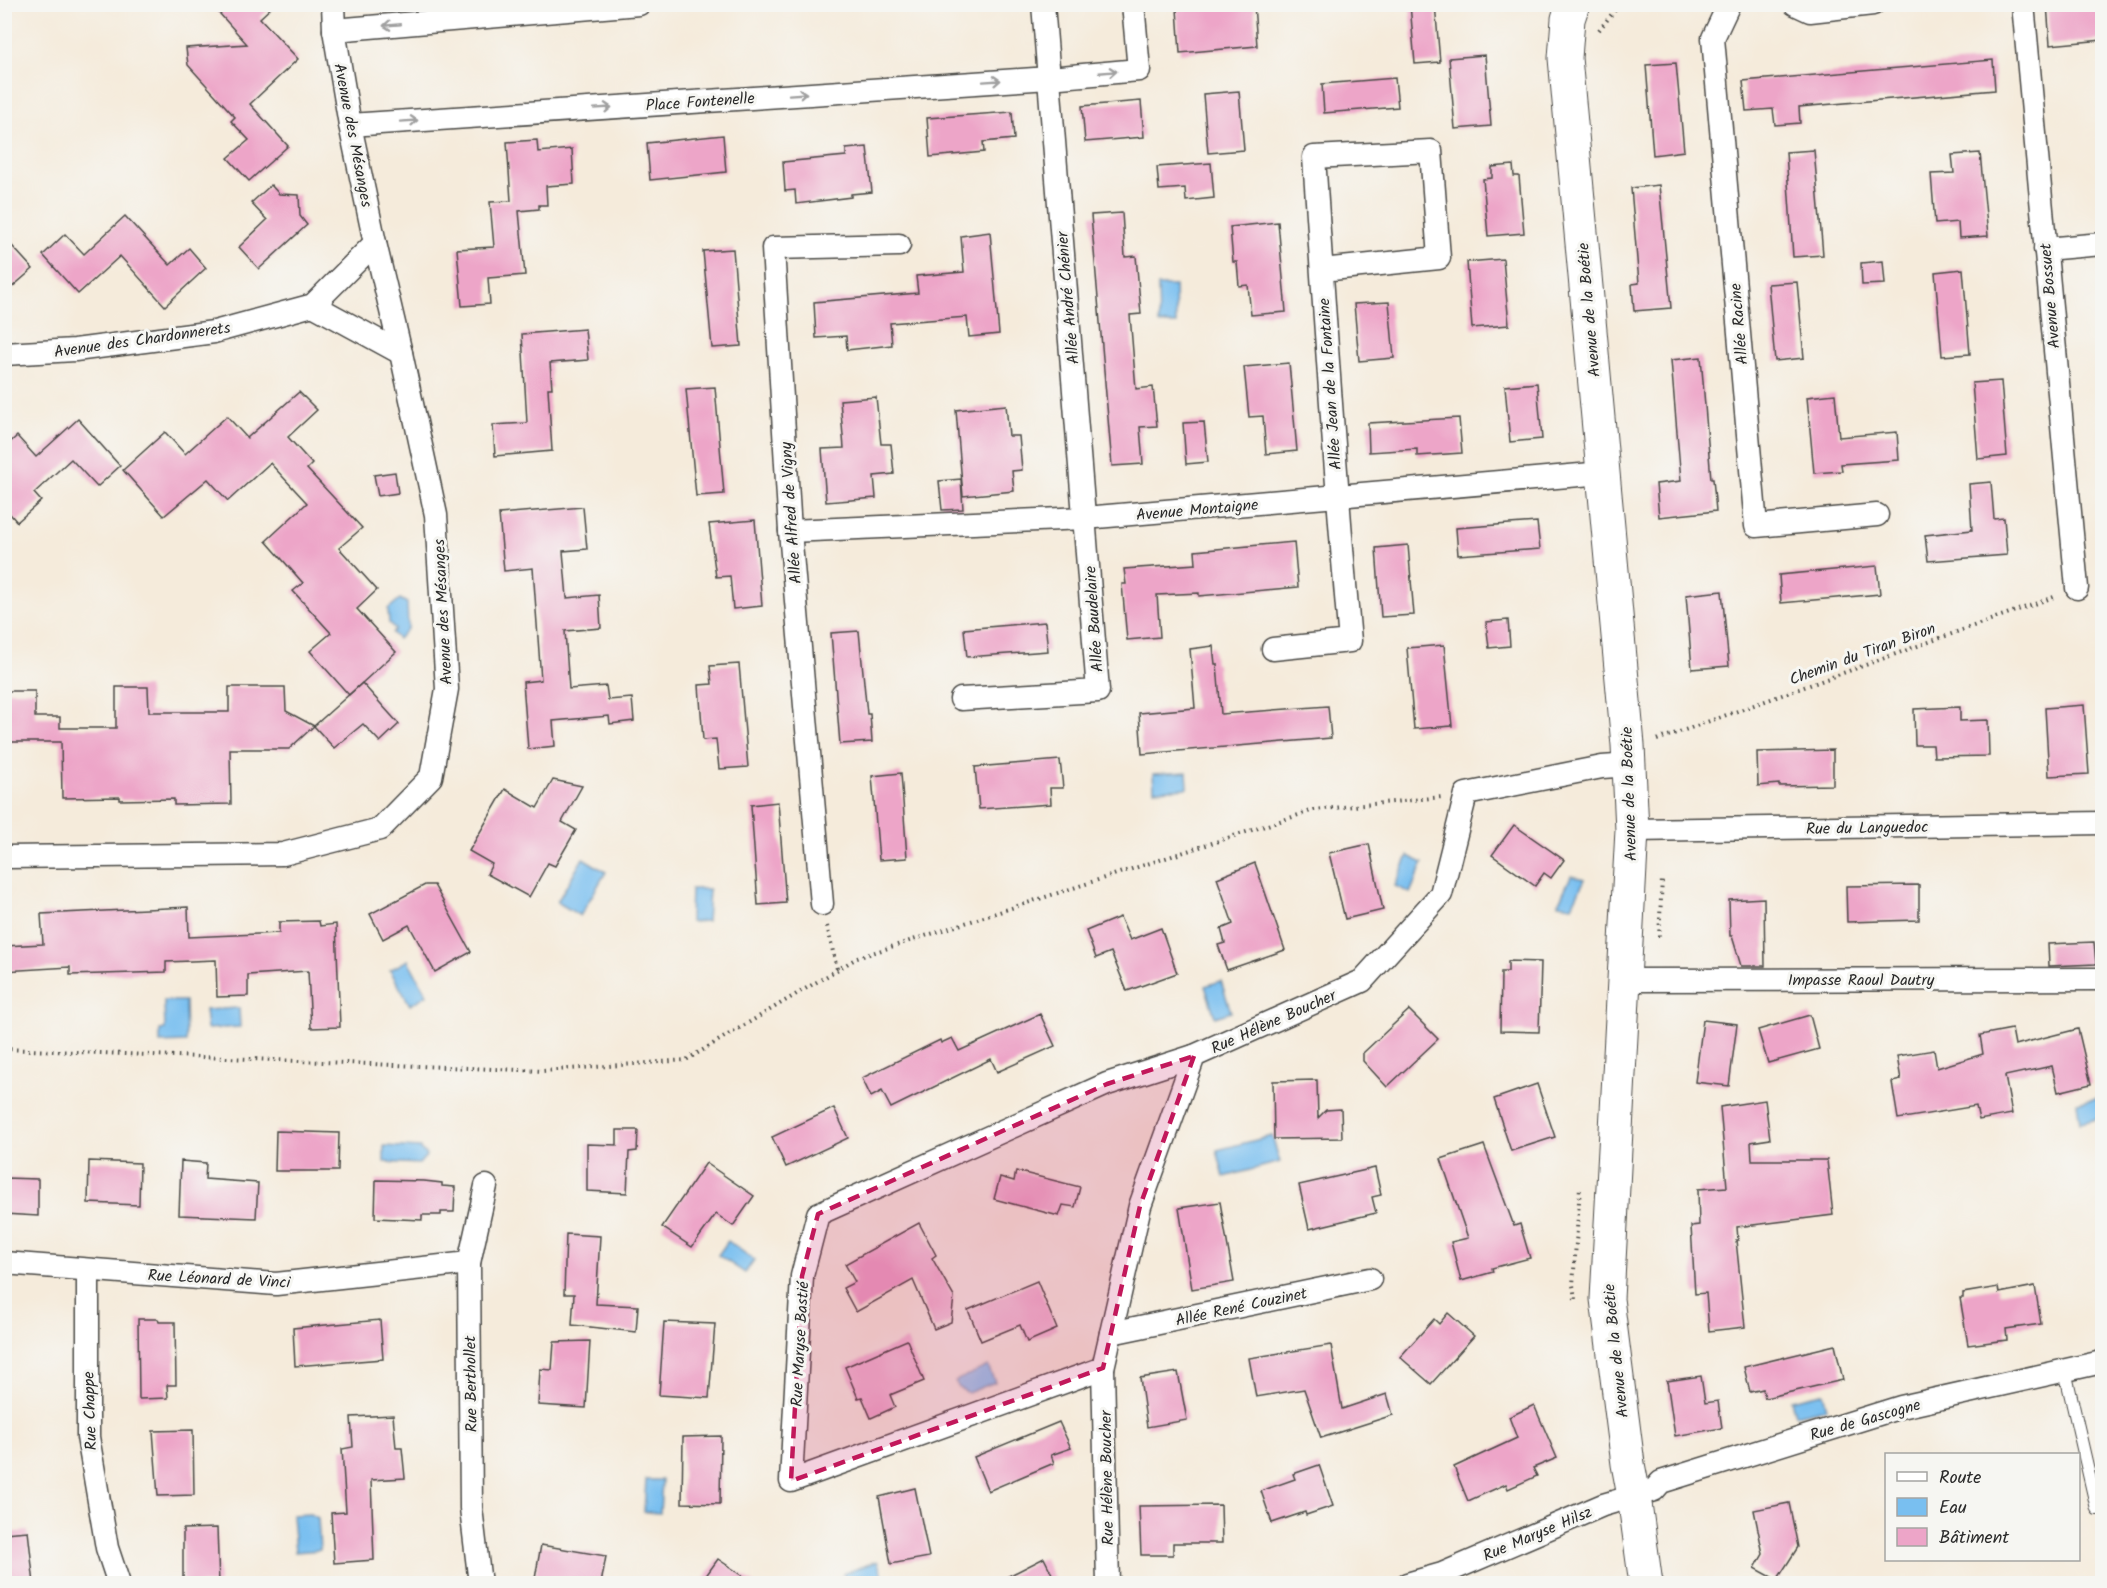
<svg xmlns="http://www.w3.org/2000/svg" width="2107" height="1588" font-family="Kalam,sans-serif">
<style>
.water{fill:#79bff0;stroke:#52758e;stroke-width:1.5}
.building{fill:#eda5c8}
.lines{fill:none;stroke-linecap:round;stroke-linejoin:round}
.lane-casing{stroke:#494845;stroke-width:14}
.street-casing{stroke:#494845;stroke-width:25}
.secondary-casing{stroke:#494845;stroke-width:35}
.path{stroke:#494845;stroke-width:4;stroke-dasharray:1.5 4.5;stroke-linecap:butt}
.lane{stroke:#fff;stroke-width:12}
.street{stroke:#fff;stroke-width:22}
.secondary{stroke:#fff;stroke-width:33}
.oneway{stroke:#a0a0a0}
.marked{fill:#c2185b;fill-opacity:0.2;stroke:#c2185b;stroke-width:4.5;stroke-dasharray:12 8;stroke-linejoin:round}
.labels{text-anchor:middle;stroke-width:6;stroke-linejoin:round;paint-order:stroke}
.street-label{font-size:16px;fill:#2b2b2b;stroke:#f6f6f2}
</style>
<rect width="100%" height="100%" fill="#f6f6f2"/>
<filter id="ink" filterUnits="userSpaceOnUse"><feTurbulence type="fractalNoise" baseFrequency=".0167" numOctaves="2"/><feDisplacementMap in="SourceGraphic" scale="12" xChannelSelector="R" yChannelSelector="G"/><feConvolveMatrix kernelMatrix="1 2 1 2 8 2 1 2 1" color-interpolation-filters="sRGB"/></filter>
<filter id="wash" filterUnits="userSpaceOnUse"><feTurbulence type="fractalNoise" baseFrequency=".008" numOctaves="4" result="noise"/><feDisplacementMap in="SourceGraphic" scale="24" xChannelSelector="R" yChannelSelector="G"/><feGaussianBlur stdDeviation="1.35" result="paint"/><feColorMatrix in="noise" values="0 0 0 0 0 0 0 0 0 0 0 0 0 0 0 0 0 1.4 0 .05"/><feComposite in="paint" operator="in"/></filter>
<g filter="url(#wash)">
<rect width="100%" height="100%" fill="#f5ebdb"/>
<g class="water">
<path d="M1158,286h17l1,38h-17z"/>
<path d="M400,599l7,4 1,25 -10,11 -6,-6 3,-4 -6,-6 -1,-14z"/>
<path d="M1187,772l1,16 -34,2 -1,-16z"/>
<path d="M1408,856l15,7 -13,30 -15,-7z"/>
<path d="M583,858l23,14 -26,44 -23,-14z"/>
<path d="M1571,876l14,3 -13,27 -14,-2z"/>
<path d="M691,889h18l-2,32 -17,1z"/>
<path d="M408,960l19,35 -17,10 -20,-35z"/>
<path d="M1221,981l10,31 -16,5 -10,-31z"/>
<path d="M164,1001h21l1,41 -26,1v-13l5,-1z"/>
<path d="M239,1008l1,19 -33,2 -2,-19z"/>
<path d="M2102,1097v21l-22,5 -3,-20z"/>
<path d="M1272,1136l8,26 -56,15 -7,-27z"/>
<path d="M384,1146l36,2v2l5,3 1,3 -7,8 -35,-2z"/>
<path d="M728,1241l26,19 -9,13 -27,-18z"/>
<path d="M988,1366l7,16 -27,11 -9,-5 -4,-7z"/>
<path d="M1823,1393l4,15 -32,7 -4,-15z"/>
<path d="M646,1480h16l-2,33 -16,-1z"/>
<path d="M310,1514l8,4 2,32 -25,2 -3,-37z"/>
<path d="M877,1561l6,15 -19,7h-17l-4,-9z"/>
</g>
<g id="blocks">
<g class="building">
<path d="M211,4h64l-15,14 38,41 -48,45 38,42 -39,35 -21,-23 21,-18 -18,-19 4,-4 -47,-52 -2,-17 61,-4z"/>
<path d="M1194,4h60l3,42 -77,7 -3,-44 17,-2z"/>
<path d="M1410,4h25l5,58 -25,2z"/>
<path d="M2047,4h56v36l-53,5z"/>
<path d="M1485,55l6,71 -36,3 -6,-71z"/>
<path d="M1993,60l2,30 -196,17 1,16 -25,2 -2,-16 -27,2 -3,-30z"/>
<path d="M1676,63l8,88 -31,4 -7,-90z"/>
<path d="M1395,78l3,29 -74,6 -2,-29z"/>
<path d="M1239,91l5,59 -36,3 -5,-59z"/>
<path d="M1141,101l3,36 -59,5 -3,-36z"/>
<path d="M1012,112l2,27 -31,3 1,10 -54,5 -3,-39z"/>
<path d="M723,135l3,37 -76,8 -3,-37z"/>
<path d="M537,140l1,12 34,-3 2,35 -28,2 1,19h-8v4l-20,2 6,64 -37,3 2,26 -28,2 -5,-57 37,-2 -4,-45 21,-1 -4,-59z"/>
<path d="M867,147l5,45 -21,2v3l-55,7 -1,-14 -10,1 -2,-29 63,-6v-7z"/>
<path d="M1814,150l9,105 -30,2 -7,-105z"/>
<path d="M1980,153l8,83 -29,2 -1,-16 -23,2 -4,-50 23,-1 -2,-18z"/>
<path d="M1211,163l3,35 -28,3 -1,-13 -26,2 -2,-23z"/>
<path d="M1513,165l1,11h5l5,57 -36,3 -5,-57 9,-1v-11z"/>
<path d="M271,185l8,9 20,1 1,21 7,9 -48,44 -20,-22 28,-27 -16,-17z"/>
<path d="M1659,185l12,123 -37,3 -2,-27 7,-1 -8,-95z"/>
<path d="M1122,213l3,44 11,-1 5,58 -11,1 6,74 17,-2 4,39 -17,1 3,37 -31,2 -21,-251z"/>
<path d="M125,216l45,49 19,-17 17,20 -41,38 -45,-50 -42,38 -35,-39 22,-21 19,20z"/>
<path d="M1278,222l8,90 -35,3 -3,-30 -9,1 -2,-24h-4l-3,-35z"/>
<path d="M990,232l9,102 -30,3 -2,-20 -77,6 2,22 -45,5 -1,-14 -30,2 -2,-36 104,-9 -2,-17 48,-4 -3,-36z"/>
<path d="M4,237l29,32 -29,25z"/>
<path d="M733,249l8,97 -29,2 -9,-97z"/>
<path d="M1503,259l6,66 -37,3 -5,-66z"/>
<path d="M1883,261l2,23 -23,1 -1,-22z"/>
<path d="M1963,269l7,85 -28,2 -7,-84z"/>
<path d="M1797,282l7,76 -29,3 -7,-77z"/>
<path d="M1389,302l5,56 -35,3 -5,-57z"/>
<path d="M585,329l3,31 -38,3 2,25h-4l4,63 -57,5 -2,-31 34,-2 -5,-89z"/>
<path d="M1701,357l10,122h2l3,32 -57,6 -3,-33 25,-3 -10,-121z"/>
<path d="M1289,363l8,88 -31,3 -3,-38 -14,1 -5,-50z"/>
<path d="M2001,381l6,75 -29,3 -6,-76z"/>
<path d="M1537,383l5,56 -32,3 -5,-56z"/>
<path d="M715,387l9,107 -28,2 -10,-107z"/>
<path d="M299,392l18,18 -29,27 24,27 -5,5 55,59 -23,20 38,42 -20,19 39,43 -47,43 -39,-44 21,-18 -38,-42 10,-8 -37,-42 41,-38 -37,-40 -42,38 -20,-22 -44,37 -41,-46 42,-38 20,22 42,-38 20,22z"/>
<path d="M1835,394l4,43 58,-5 2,28 -58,4 1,7 -28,2 -7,-76z"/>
<path d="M876,397l5,47h10l3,30 -20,2 2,22 -50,4 -4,-53 22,-1 -4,-48z"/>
<path d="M1006,405l3,31h10l3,34 -10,1 2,20 -51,5 -7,-86z"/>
<path d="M1459,418l3,35 -45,3v-7l-48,3 -1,-29z"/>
<path d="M78,419l42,47 -23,21 -26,-28 -37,34 7,8 -24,21 -13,-15v-59l13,-12 19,21z"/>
<path d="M1204,422l4,40 -22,2 -3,-41z"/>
<path d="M395,472l3,21 -20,3 -4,-21z"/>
<path d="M961,479l2,30 -21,1 -3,-29z"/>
<path d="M1991,482l3,37 10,-1 3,37 -79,6 -3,-26 47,-5 -3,-46z"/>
<path d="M583,507l4,42 -24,2 4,47 32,-3 2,33 -36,3 4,58 37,-3 2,14 24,-2 2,23 -24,3 -1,-8 -56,5 2,25 -27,3 -5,-67 18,-2 -8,-112 -29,3 -5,-57z"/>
<path d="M755,520l7,86 -29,3 -3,-33 -14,1 -7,-53z"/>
<path d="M1537,522l3,27 -82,6 -2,-27z"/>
<path d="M1294,542l4,45 -99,9v-3l-42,2 3,42 -33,3 -5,-56h4l-2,-15 72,-5 -1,-13z"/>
<path d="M1408,545l6,70 -33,2 -5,-69z"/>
<path d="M1877,566l3,28 -99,9 -2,-28z"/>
<path d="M1722,591l7,75 -37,3 -6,-74z"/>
<path d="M1508,620l2,26 -21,2 -3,-26z"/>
<path d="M1045,622l3,29 -81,6 -3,-28z"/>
<path d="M859,631l8,83h3l2,28 -32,2 -9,-111z"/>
<path d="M1444,645l8,81 -38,3 -7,-81z"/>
<path d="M1213,646l2,18h2l4,50 107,-8 3,32 -189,16 -3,-41 56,-5 -5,-59z"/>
<path d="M739,664l9,103 -29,2 -3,-30 -13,1 -4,-55 13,-1 -2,-18z"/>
<path d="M362,683l37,41 -19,18 -17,-18 -29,24 -20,-22z"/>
<path d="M116,687h32l1,25h80v-25h56l1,24 28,15 -25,23h-59l1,55 -57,1v-6l-54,1v-3l-58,1 -1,-56h-57v-51h31v26h25v11h56z"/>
<path d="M2084,705l5,69 -40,2 -4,-68z"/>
<path d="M1960,707v14l28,-1 1,36 -55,1 -1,-12h-18l-1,-36z"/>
<path d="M1833,750v35l-54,1v-2l-21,2 -1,-34z"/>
<path d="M1060,760l3,28h-13l1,16 -72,5 -4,-42z"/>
<path d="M901,773l6,85 -28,2 -7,-84z"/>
<path d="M553,780l29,6 -20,36 14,8 -21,36 -7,-3 -19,34 -42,-23 5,-10 -23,-13 36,-62 32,19z"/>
<path d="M778,802l8,101 -28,2 -7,-100z"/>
<path d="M1514,825l50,35 -13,18 -7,-5 -9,13 -43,-31z"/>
<path d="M1369,844l14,66 -38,9 -16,-66z"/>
<path d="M1255,863l30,87 -58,20 -9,-25 7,-2 -4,-14 12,-5 -16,-46z"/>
<path d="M425,885h9l37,67 -36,20 -26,-47 -26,14 -13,-25z"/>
<path d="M1919,885v35l-72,2 -1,-36z"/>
<path d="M1764,898l1,68h-24l-9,-30h-2l-1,-36z"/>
<path d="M188,907l1,30 90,-4v-11l40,-1 1,5 16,-2 4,103 -29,1 -3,-57 -60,4v21l-31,1 -1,-37 -50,2v10l-96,3v-8l-66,4v-25l39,-2 -2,-30z"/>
<path d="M1120,917l10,23 31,-12 16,45 -50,18 -16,-39 -15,6 -10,-27z"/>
<path d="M2094,942l2,22 -47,2 -1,-22z"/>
<path d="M1508,961l33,1 -2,70 -39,-1 1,-59h7z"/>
<path d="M1409,1010l29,29 -51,48 -24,-26v-8z"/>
<path d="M1040,1014l15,32 -58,26 -6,-13 -100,49 -9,-17 -11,6 -9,-19 78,-38 1,3 11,-5 7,13z"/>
<path d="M1810,1015l9,34 -51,14 -10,-33z"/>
<path d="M1703,1020l34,4 -8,62 -34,-4z"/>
<path d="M2012,1029l3,16 63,-16 13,55 -33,8 -6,-26 -47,10 7,38 -33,6 -3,-14 -78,13 -6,-37 9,-2 -4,-24 37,-6 3,18 46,-14 -3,-19z"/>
<path d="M1317,1080l1,38 8,-8 15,-1 1,29 -68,1 -1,-58z"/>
<path d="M1537,1084l18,53 -44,14 -17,-52z"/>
<path d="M1765,1100l5,39 -19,3 1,18h75l6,55 -96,12 1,13h-2l9,87 -36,4 -3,-38 -11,1 -4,-68 8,-1 -1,-36 29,-2 -7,-80z"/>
<path d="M834,1108l14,30 -62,29 -14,-30z"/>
<path d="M617,1130h21l-1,21 -8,1 -2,41 -40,-2v-47l30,1z"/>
<path d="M276,1131l63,2 -1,38h-63z"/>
<path d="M1484,1145l30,81 6,-2 10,34 -38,10 1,4 -32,9 -10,-39 17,-4 -27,-79z"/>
<path d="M89,1161l51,2 -1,42 -51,-2z"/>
<path d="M181,1161l25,2 -1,16 53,4 -2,35 -77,-3z"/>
<path d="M706,1163l48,33 -21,30 -17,-12 -24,33 -30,-20z"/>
<path d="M1375,1168l6,27 -9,2 4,16 -67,16 -10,-44z"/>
<path d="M1016,1171l64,16 -5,20 -12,-2 -4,11 -65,-17 6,-22 14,4z"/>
<path d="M4,1178l34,1v37l-34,-2z"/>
<path d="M376,1180l48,1 18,2v3l13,1 -1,25h-13v3h-19v5l-47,-2z"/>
<path d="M1220,1202l14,80 -42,7 -13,-81z"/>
<path d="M919,1223l17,32 -4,3 22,39 -3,25 -17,7 -21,-49 -57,32 -13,-24 12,-6 -10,-18z"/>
<path d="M566,1234l34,2 -4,68 42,2 -2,26 -64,-7 2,-31h-10z"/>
<path d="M1037,1281l20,48 -30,13 -7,-17 -39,16 -13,-31z"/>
<path d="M2035,1286l6,38 -35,5 1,11 -39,5 -8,-47h3v-5l35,-6 1,6z"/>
<path d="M1448,1313l26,23 -43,48 -31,-27 34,-38 5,5z"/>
<path d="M138,1319h20l1,3h16l1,63h-9l1,13 -29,1z"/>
<path d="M380,1320l3,39 -88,7 -2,-38z"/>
<path d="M664,1322l51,2 -6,74 -50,-3z"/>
<path d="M907,1340l17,41 -34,14 5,12 -24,11 -9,-21 -4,1 -13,-31z"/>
<path d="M590,1341l-4,67 -48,-3 2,-36 12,1 2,-28z"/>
<path d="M1331,1345l11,64 45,-15 6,21 -72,23 -17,-49 -48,8 -7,-39z"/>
<path d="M1835,1345l8,35 -78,18 -2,-9 -13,3 -6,-25z"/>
<path d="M1178,1372l9,48 -40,7 -7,-49z"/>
<path d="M1701,1376l4,27 13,-2 4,27 -47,8 -8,-55z"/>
<path d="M1534,1405l23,53 -24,10 4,8 -29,13 -2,-5 -38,17 -14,-34 63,-29 -8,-21z"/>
<path d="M393,1415l3,33h6l3,30 -34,2 3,80 -40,3 -3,-50 15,-1 -4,-63 11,-2 -2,-30z"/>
<path d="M1059,1422l12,26 -20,7 3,8 -66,28 -14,-34z"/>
<path d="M193,1430l1,65 -36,1 -5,-65z"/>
<path d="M721,1436l-1,68 -38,-1 1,-66z"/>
<path d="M1319,1465l14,41 -27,9 -1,-3 -33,11 -11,-32 34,-12 -2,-5z"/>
<path d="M915,1488l14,69 -38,7 -12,-67z"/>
<path d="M1789,1503l9,44 -21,33 -22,-12 8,-14 -9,-44z"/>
<path d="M1221,1505l1,38h-49v12h-32l-2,-49z"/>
<path d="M217,1528l2,56h-36v-55z"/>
<path d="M28,1531l6,53h-30v-51z"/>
<path d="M541,1545l65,11 -5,28h-67z"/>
<path d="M1044,1558l13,26h-64z"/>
<path d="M718,1559l37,25h-55z"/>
</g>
</g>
</g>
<g filter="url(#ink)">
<use href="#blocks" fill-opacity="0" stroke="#494845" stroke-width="1.5"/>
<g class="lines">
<g class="lane-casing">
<path id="lane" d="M2065,1371l32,138"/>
</g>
<g class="street-casing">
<g id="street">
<path d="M1729,4l-16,34 43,488 121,-11"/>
<path d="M1795,4l15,7 63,-7"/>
<path d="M2023,4l54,584"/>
<path d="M334,30l305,-26"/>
<path d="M350,125l699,-47 90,-8 -6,-66"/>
<path d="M2045,249l57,-5"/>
<path d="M313,305l88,48"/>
<path d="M4,354l71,-4 139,-18 99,-27 62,-62"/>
<path d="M790,531l295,-13 518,-45"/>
<path d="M1273,649l77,-8c-15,-162 -25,-323 -36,-484l117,-6 8,107 -117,12"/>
<path d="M961,699l137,-8 -55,-687"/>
<path d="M1632,830l470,-7"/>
<path d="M4,857l279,-3 97,-25 51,-52 16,-88 -11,-174 -35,-162 -26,-110 -25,-118 -16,-95 -1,-26"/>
<path d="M822,904l-32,-373 -17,-283 126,-3"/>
<path d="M1624,980l473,-1"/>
<path d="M4,1263l272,21 193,-21"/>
<path d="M88,1271v166l19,111 12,36"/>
<path d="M1111,1333l259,-54"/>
<path d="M1103,1368l-312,113 11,-205 16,-62 289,-130 87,-28"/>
<path d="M480,1584l-9,-76 -2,-245 17,-77"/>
<path d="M1108,1584l-5,-216 37,-162 54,-150 168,-75 79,-87 25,-100 136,-27 28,-2"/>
<path d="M1407,1584l35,-10 161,-69 51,-15 7,-8 240,-75 201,-45"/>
</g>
</g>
<g class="secondary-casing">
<path id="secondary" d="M1573,4l-5,15 -3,39 63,687 4,85 -25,469 21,165 6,32 12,88"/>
</g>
<g class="path">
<path d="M1599,30l21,-26"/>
<path d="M1657,740l397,-143"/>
<path d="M827,926l10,43"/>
<path d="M1659,937l3,-58"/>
<path d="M4,1049l539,22 143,-11 171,-102 457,-148 128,-13"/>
<path d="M1575,1299l-2,-14 7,-98"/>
</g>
<use href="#lane" class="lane"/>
<use href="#street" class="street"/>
<use href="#secondary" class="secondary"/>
</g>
<defs><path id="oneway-shaft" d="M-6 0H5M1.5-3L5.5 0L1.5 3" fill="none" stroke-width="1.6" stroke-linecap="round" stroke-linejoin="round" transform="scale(1.5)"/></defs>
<g class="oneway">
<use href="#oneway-shaft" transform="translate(392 25) rotate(175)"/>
<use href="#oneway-shaft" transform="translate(1108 72) rotate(-5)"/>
<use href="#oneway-shaft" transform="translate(992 81) rotate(-4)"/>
<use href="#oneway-shaft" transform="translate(798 94) rotate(-4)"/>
<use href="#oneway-shaft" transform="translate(603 108) rotate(-4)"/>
<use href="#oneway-shaft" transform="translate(409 121) rotate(-4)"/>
</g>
</g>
<path class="marked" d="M1194,1056l-54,150 -37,162 -312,113 11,-205 16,-62 289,-130z"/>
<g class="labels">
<g class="street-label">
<text transform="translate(700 101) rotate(-4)" y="6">Place Fontenelle</text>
<text transform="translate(354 135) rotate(79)" y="6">Avenue des Mésanges</text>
<text transform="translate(2049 296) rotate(-95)" y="6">Avenue Bossuet</text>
<text transform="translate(1067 298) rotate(-95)" y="6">Allée André Chénier</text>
<text transform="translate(1588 310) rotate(-95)" y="6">Avenue de la Boétie</text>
<text transform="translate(1738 324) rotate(-95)" y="6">Allée Racine</text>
<text transform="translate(142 339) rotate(-8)" y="6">Avenue des Chardonnerets</text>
<text transform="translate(1329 384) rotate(-94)" y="6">Allée Jean de la Fontaine</text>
<text transform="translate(1197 509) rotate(-5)" y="6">Avenue Montaigne</text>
<text transform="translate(790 513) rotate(-94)" y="6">Allée Alfred de Vigny</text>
<text transform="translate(442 612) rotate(-93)" y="6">Avenue des Mésanges</text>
<text transform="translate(1093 619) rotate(-94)" y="6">Allée Baudelaire</text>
<text transform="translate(1862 653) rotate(-20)" y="6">Chemin du Tiran Biron</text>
<text transform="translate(1628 794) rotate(-92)" y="6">Avenue de la Boétie</text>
<text transform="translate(1867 827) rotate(-1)" y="6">Rue du Languedoc</text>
<text x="1861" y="985">Impasse Raoul Dautry</text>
<text transform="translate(1273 1021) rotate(-24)" y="6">Rue Hélène Boucher</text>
<text transform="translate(219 1278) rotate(3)" y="6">Rue Léonard de Vinci</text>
<text transform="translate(1241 1306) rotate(-12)" y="6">Allée René Couzinet</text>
<text transform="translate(799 1344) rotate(-87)" y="6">Rue Maryse Bastié</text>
<text transform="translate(1615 1351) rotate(-96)" y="6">Avenue de la Boétie</text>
<text transform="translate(470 1384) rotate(-91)" y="6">Rue Berthollet</text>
<text transform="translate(89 1411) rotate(-92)" y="6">Rue Chappe</text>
<text transform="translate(1865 1419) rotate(-16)" y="6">Rue de Gascogne</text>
<text transform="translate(1106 1478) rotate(-91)" y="6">Rue Hélène Boucher</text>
<text transform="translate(1537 1533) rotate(-23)" y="6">Rue Maryse Hilsz</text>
</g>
</g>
<rect width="2107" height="1588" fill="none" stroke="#f6f6f2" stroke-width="24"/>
<rect x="1885" y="1453" width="195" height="108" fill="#f6f6f2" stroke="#a5a5a2" stroke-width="1.5"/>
<rect x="1897" y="1472" width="30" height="9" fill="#ffffff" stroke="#a5a5a2" stroke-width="1.5"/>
<text x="1939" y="1483" font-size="18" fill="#2b2b2b">Route</text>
<rect x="1897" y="1498" width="30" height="18" fill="#79bff0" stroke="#a5a5a2" stroke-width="1.5"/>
<text x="1939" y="1513" font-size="18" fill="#2b2b2b">Eau</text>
<rect x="1897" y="1528" width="30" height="18" fill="#eda5c8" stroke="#a5a5a2" stroke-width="1.5"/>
<text x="1939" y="1543" font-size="18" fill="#2b2b2b">Bâtiment</text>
</svg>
